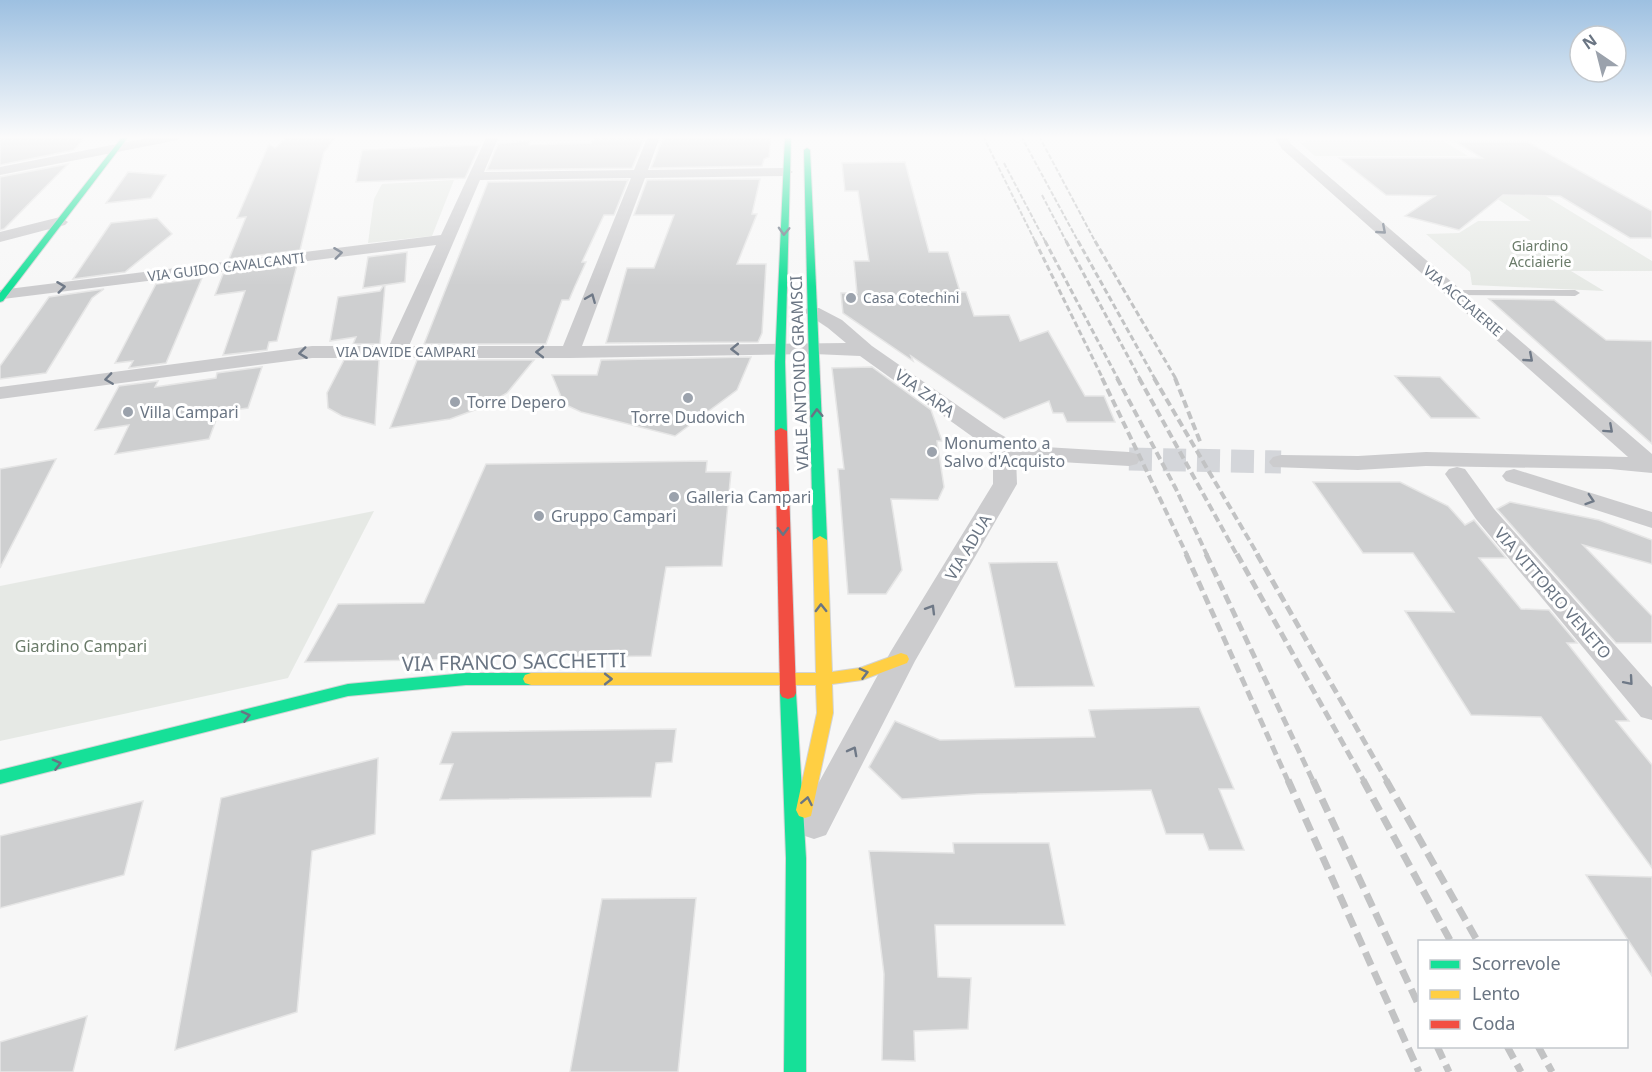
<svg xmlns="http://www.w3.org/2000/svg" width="1652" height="1072" font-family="'Noto Sans',sans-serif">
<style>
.green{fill:#e6e9e5}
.building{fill:#cecfd0;stroke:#e6e6e6;stroke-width:1.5}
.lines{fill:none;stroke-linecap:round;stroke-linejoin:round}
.street-tunnel{stroke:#d4d6da;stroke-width:23;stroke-dasharray:23 11;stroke-linecap:butt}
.fast-casing{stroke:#d3d4d5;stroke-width:2}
.slow-casing{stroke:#d3d4d5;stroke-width:2}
.jam-casing{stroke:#d3d4d5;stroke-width:2}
.lane{fill:#ccccce;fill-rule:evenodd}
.street{fill:#ccccce;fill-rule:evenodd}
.fast{fill:#16e098;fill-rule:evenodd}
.slow{fill:#ffcf43;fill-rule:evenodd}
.jam{fill:#f24e42;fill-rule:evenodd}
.rail-far4{stroke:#c2c3c4;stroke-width:2;stroke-dasharray:5 2;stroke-linecap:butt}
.rail-far3{stroke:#c2c3c4;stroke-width:3;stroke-dasharray:6 3;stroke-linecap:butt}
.rail-far2{stroke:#c2c3c4;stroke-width:4;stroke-dasharray:8 4;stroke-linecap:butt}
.rail-far1{stroke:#c2c3c4;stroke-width:5;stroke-dasharray:10 5;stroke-linecap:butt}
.rail{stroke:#c2c3c4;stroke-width:7;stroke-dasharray:14 7;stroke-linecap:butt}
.oneway{stroke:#6f7987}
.oneway2{stroke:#6a7583}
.poi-dot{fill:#9ba2ac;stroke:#fff;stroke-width:2}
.labels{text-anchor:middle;stroke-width:6;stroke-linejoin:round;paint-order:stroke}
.far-park-label{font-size:14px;fill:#6a7b69;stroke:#fff}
.far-street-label{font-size:14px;fill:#6a7583;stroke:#fff}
.far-poi-label{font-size:14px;fill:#6a7583;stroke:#fff;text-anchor:start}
.street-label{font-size:16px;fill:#6a7583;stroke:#fff}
.poi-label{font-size:16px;fill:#6a7583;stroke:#fff;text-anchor:start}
.park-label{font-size:16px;fill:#6a7b69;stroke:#fff}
.near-street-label{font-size:20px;fill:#6a7583;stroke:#fff}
</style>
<rect width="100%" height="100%" fill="#f7f7f7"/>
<g class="green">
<path d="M1306,141h137l25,15h-153l-14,-12z"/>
<path d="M1513,176l139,85v10h-81l33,20 -132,-6 -2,-13 -44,-38 33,-1 19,-12h53l-67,-44z"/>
<path d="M454,180l-22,56 -64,7 6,-44 8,-15z"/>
<path d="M374,511l-86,167 -288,63v-155z"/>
</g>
<g class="building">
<path d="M0,136h86l-12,14 -74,15z"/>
<path d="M288,136h49l-13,16 -24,98 -71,9 17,-42 -9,1 32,-74 6,4z"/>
<path d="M664,136h107l-2,21 -5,2 -2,7 -111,2z"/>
<path d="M594,139h50l-12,29 -145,2 11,-26 5,-1 27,-2 -1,4 62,-2z"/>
<path d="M1456,142h72l124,69v27h-22l-70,-42 -57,-1 -44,35 -54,-14 30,-20 -49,-1 -47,-37h143z"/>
<path d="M480,145l-15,33 -109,4 6,-32z"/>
<path d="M905,162l24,90h19l12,40h6l8,24 35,-1 11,26 28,-10 37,65h19l11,26h-48l-4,-9h-10l-4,-12 -45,18 -93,-63 2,5 -70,-48 -2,-20h16l-3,-32h15l-11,-70h-13l-3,-28z"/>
<path d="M68,164l-64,65 -4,1v-53z"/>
<path d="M128,172l38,3 -15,23 -45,5z"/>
<path d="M760,179l-8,35h5l-20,50h29l-4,69 -4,9 -152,1 21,-75h27l20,-53h-40l13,-35z"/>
<path d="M628,180l-14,35h-10l-22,47h4l-11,24 -6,14h-7l-16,44h-122l64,-162z"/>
<path d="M157,218l15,16 -47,38 -52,7 38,-56z"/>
<path d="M407,252l-2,30 -20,3 -5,59h-27l3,-7 -26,4 8,-44 42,-6 4,-6 -21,3 5,-31z"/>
<path d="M297,265l-20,76 -8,1 -2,8 -44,5 22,-64 -30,4 8,-21z"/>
<path d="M202,278l-36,85 -37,5 4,-7 -18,2 41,-79z"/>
<path d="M104,289l-12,9 -46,75 -46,6v-13l49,-69z"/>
<path d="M1489,299l65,1 52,40 46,1v103z"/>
<path d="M751,357l-14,33 -62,46 -94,-24 -17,-8 -12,-29h45l4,-15z"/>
<path d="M344,360h35l-4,65 -33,-9 -14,-8 -1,-15z"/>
<path d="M417,360h117l-27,33 -24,14 -33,12 -60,9z"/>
<path d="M262,367l-14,41 -29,4 -10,27 -94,15 14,-29 -34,5 24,-44 39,-5 -3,6 61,-9 1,-5z"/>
<path d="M872,367l59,43 11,31h-5l7,46 -6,13 -47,-1 11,71 -16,24h-38l-10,-125h6l-12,-101z"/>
<path d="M1395,376l45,1 39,41h-48z"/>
<path d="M56,459l-56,109v-99z"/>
<path d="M707,461l-1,11h25l-9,94 -56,1 -15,89 -346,6 33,-58 86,-1 62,-139z"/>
<path d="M1313,482h87l48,24 17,19 9,-5 32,38h-27l42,51 28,1 28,33h-10l62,78h-13l36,44v103l-111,-151 -70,-2 -66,-104 49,1 -41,-59h-50z"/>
<path d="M1510,502l89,18 53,20v24l-69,-19 69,71v27h-36l-119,-134z"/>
<path d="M1057,562l37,124 -79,1 -26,-124z"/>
<path d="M1199,707l35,82h-15l25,61h-35l-6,-16h-37l-15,-44 -174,4 -75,5 -33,-32 26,-46 45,19 155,-3 -6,-27z"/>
<path d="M676,729l-4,33 -16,1 -5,34 -211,3 13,-36h-13l12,-32z"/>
<path d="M378,758l-3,76 -63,17 -15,161 -122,38 46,-252z"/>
<path d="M143,801l-19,74 -124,33v-72z"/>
<path d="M953,843h96l16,82h-130l3,52 33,1 -3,51 -54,2 1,30 -33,-1 2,-86 -15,-123 85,2z"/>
<path d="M1586,875l66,2v99l-26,-39z"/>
<path d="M696,898l-18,174h-108l32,-173z"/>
<path d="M87,1016l-14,56h-73v-30z"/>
</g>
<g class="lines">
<path class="street-tunnel" d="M1129,459l152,3"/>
<g class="fast-casing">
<g id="fast">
<path d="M123,136h6l-126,165 -3,1v-9z"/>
<path d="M785,136h6l-6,226 2,69 -6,3 -6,-3v-69z"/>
<path d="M807,148l3,2 17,390 -7,4 -7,-4 -9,-390z"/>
<path d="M466,673h65l6,2 2,4 -2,4 -6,2h-65l-118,11 -348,88v-14l348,-86z"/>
<path d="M788,687l6,2 2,4 10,165v214h-22l2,-214 -6,-165 2,-4z"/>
</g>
</g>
<g class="slow-casing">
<path id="slow" d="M820,536l7,4 5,132 28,-4 41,-15 6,2 2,4 -2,4 -45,17 -30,4 1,29 -22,103 -6,2 -6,-2 -3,-6 21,-97 -1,-28h-285l-6,-2 -2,-4 2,-4 6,-2h285l-3,-133z"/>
</g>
<g class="jam-casing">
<path id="jam" d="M781,428l6,3 9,262 -2,4 -6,2 -6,-2 -2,-4 -5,-262z"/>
</g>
<path class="lane" d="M1450,290h125l5,3 -5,3 -122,-1 -5,-3z"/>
<g class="street">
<path d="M158,136h26l-6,4 -178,35v-8z"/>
<path d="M487,136h12l-15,36 150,-2 14,-34h12l-12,34 138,-2 7,4 -7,4 -141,2 -63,168 264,-3 -18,-15 -24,-16 3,-4h12l23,12 30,26 121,84 21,12 14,4 101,6 8,2 3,5 -3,5 -8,2 -103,-6 -10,-3 1,27 -102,177 -89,174 -12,4 -12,-4 -6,-11 95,-173 102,-167v-28l-16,-16 -117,-84 -46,-2 -244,4h-258l-312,41v-12l312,-41h77l47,-101 -433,54 -3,-1v-8l441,-55zM631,178l-68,168h-154l71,-166z"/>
<path d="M1276,136h15l-3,3 3,5 361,310v19l-42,-4 -184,-3 -68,4 -85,-3 -4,-5 4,-5 8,-2 77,1 68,-4 202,5 -346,-308 -7,-11z"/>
<path d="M60,217l8,5 -3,3 -65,17v-10z"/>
<path d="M1457,467l8,2 29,40 158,178v33l-11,-3 -165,-198 -31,-45 4,-5z"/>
<path d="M1514,469l138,43v16l-146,-47 -4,-5 4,-5z"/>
</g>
<use href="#fast" class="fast"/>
<use href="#slow" class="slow"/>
<use href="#jam" class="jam"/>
<g class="rail-far4">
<path d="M983,136l53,107"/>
<path d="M1021,136l58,107"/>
<path d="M1039,136l57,107"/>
<path d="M1004,163l42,80"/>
<path d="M1042,195l25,48"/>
</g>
<g class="rail-far3">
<path d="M1035,241l68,138"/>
<path d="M1045,241l73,138"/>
<path d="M1066,241l74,138"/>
<path d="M1078,241l77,138"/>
<path d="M1095,241l81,138"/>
</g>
<g class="rail-far2">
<path d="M1102,378l85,177"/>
<path d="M1117,378l59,111 31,66"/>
<path d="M1139,378l98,177"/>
<path d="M1154,378l104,177"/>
<path d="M1175,378l26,66"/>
</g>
<g class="rail-far1">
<path d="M1186,554l102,227"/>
<path d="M1206,554l107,227"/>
<path d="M1237,554l127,227"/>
<path d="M1257,554l130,227"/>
</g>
<g class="rail">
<path d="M1288,780l131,292"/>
<path d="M1313,780l107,228"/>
<path d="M1363,780l88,162"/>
<path d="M1386,780l92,162"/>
<path d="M1437,1046l12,26"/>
<path d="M1507,1046l14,26"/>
<path d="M1538,1046l14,26"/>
</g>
</g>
<defs><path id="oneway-chevron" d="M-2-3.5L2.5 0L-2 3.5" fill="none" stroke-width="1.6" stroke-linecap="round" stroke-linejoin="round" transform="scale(1.5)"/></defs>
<g class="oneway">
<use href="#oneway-chevron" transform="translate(1382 230) rotate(41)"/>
<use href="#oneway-chevron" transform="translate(338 253) rotate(-7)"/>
<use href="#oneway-chevron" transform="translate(61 287) rotate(-7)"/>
<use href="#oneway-chevron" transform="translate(591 298) rotate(-68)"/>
<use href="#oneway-chevron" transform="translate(735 349) rotate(179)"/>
<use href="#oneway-chevron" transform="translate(540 352) rotate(180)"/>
<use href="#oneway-chevron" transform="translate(303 353) rotate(173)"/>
<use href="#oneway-chevron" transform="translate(1529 358) rotate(41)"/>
<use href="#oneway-chevron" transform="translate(109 379) rotate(172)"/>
<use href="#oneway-chevron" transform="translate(1609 429) rotate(42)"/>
<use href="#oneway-chevron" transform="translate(1590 500) rotate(18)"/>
<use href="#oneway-chevron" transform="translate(931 609) rotate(-59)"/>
<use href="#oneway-chevron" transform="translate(1629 681) rotate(49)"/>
<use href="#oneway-chevron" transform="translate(853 751) rotate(-62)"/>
</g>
<g class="oneway2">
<use href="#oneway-chevron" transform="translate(784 231) rotate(92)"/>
<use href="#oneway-chevron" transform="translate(817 413) rotate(-92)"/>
<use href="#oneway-chevron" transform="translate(783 531) rotate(89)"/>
<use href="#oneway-chevron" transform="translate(821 608) rotate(-91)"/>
<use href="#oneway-chevron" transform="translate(864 673) rotate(-15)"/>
<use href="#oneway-chevron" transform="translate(608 679)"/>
<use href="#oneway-chevron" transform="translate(246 716) rotate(-14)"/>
<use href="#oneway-chevron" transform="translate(57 764) rotate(-14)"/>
<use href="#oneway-chevron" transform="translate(807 801) rotate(-79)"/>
</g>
<linearGradient id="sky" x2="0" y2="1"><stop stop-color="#9dc0e1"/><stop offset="0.48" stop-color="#fbfbfb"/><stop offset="1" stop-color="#fbfbfb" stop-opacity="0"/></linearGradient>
<rect width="1652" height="286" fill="url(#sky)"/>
<g class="poi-dot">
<circle cx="851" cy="298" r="6"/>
<circle cx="688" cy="398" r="6"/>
<circle cx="455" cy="402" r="6"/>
<circle cx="128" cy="412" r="6"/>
<circle cx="932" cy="452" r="6"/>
<circle cx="674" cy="497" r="6"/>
<circle cx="539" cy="516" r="6"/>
</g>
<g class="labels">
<g class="far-park-label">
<text x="1540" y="251">Giardino<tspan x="1540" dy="16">Acciaierie</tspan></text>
</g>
<g class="far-street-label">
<text transform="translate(226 267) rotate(-7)" y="5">VIA GUIDO CAVALCANTI</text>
<text transform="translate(1463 301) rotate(41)" y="5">VIA ACCIAIERIE</text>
<text x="406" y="357">VIA DAVIDE CAMPARI</text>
</g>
<g class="far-poi-label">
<text x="863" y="303">Casa Cotechini</text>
</g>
<g class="street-label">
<text transform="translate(799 373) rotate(-92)" y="6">VIALE ANTONIO GRAMSCI</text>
<text transform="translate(925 393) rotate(36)" y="6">VIA ZARA</text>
<text transform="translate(968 547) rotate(-59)" y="6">VIA ADUA</text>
<text transform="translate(1553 593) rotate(49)" y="6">VIA VITTORIO VENETO</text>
</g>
<g class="poi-label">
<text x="467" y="408">Torre Depero</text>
<text x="140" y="418">Villa Campari</text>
<text x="688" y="423" text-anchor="middle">Torre Dudovich</text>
<text x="944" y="449">Monumento a<tspan x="944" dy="18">Salvo d'Acquisto</tspan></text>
<text x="686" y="503">Galleria Campari</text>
<text x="551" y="522">Gruppo Campari</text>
</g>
<g class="park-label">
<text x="81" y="652">Giardino Campari</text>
</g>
<g class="near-street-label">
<text transform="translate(514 662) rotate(-1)" y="7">VIA FRANCO SACCHETTI</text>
</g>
</g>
<rect x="1418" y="940" width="210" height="108" fill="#ffffff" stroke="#c3c8cd" stroke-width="1.5"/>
<rect x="1430" y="960" width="30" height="9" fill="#16e098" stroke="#c3c8cd" stroke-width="1.5"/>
<text x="1472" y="970" font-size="18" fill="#6a7583">Scorrevole</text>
<rect x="1430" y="990" width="30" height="9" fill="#ffcf43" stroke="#c3c8cd" stroke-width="1.5"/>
<text x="1472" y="1000" font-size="18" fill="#6a7583">Lento</text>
<rect x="1430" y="1020" width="30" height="9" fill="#f24e42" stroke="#c3c8cd" stroke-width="1.5"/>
<text x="1472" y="1030" font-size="18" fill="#6a7583">Coda</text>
<g transform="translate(1598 54) rotate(325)"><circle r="28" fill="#ffffff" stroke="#c3c8cd" stroke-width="1.5"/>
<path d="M0-4.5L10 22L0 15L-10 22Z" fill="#9ba2ac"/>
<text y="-9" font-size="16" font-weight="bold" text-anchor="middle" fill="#6a7583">N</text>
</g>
</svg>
